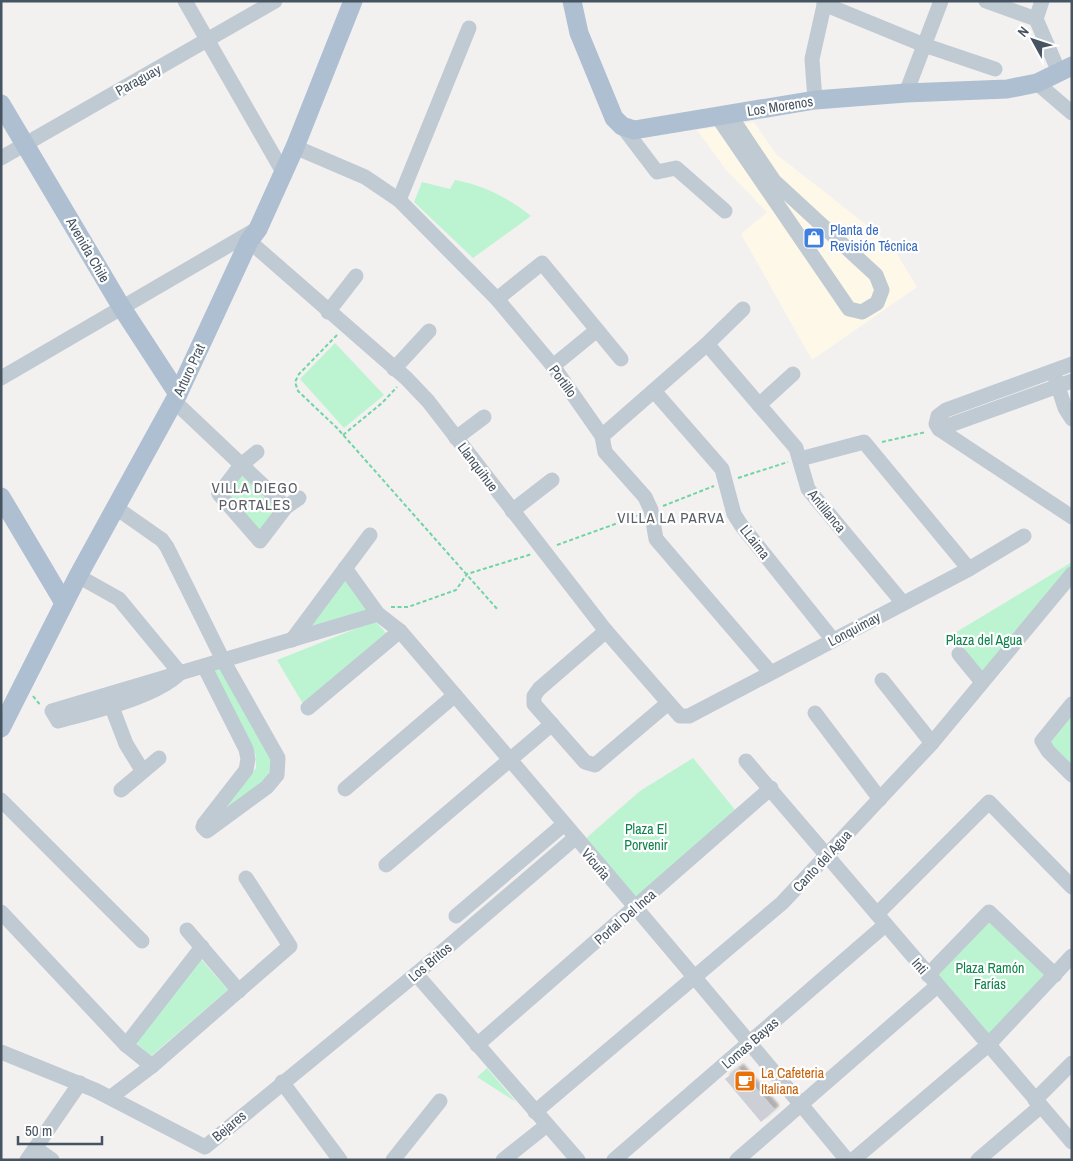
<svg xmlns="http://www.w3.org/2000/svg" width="1073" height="1161" font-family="'Archivo Narrow',sans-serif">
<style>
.commercial{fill:#fef8e9}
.green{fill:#bcf4d2}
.building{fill:#cccfd6;filter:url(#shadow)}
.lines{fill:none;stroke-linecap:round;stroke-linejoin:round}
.path{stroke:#70d5a5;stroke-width:2;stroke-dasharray:4 2.5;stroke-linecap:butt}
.minor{stroke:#c0cad3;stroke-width:15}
.major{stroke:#aebfd1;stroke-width:19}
.labels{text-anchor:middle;stroke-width:4.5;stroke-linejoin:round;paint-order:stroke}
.street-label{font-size:14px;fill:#465360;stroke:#fff}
.shop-label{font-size:14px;fill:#366cbe;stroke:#fff;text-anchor:start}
.park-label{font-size:14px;fill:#0f834b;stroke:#fff}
.food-label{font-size:14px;fill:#c56008;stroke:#fff;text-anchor:start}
.neighbourhood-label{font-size:15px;letter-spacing:1px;fill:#5c6066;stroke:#fff}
</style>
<defs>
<filter id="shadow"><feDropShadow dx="4.5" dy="-4.5" stdDeviation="1" flood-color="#0004"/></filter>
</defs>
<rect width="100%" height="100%" fill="#f3f0f0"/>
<path class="commercial" d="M754,122l22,32 115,90 26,43 -105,73 -71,-126 26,-22 -41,-42 -29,-40z"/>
<g class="green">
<path d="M455,180c28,5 54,18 76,36l-58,42 -59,-56 8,-20 28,7z"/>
<path d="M335,343l49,52 -40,33 -44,-49z"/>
<path d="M242,476l37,35 -20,24 -34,-41z"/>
<path d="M1072,562v5l-89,106 -30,-39z"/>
<path d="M343,577l28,32 -65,21z"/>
<path d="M375,621l13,14 -85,69 -26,-44z"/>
<path d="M222,665l51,94c-1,26 -40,47 -60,62l43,-53v-12l-46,-84z"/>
<path d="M1072,716v50l-22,-23z"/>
<path d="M693,758l43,53 -101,88 -51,-59 56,-49z"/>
<path d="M989,921l57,54 -58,60 -51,-60z"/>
<path d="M200,958l28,32 -77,66 -16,-14z"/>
<path d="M487,1068l29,34 -39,-25z"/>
</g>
<path class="building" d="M739,1068l36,42 -14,12 -36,-43z"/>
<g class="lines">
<g class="path">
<path d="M337,335l-38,39 -4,8 3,9 39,37 161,182"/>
<path d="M343,435l39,-32 15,-16"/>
<path d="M882,442l44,-10"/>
<path d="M738,478l50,-16"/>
<path d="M663,506l51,-20"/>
<path d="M557,545l83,-30"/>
<path d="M391,607h17l48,-17 11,-16 65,-20"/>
<path d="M33,696l8,10"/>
</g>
<g class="minor">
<path d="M185,1l98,171"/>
<path d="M986,1l50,18"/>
<path d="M1042,1l-6,18 23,53"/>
<path d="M824,4l100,41 71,24"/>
<path d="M1037,83l35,30"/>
<path d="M906,93l35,-92"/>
<path d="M815,100l-3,-41 13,-58"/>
<path d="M717,116l132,193 13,3 15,-9 5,-13 -6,-15 -102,-94 -45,-67"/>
<path d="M622,126l35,46 19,-4 49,43"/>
<path d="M295,147l70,30 34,23 98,99 56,67 49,70 3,16 40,45 6,13 5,29 114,133"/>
<path d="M1,158l274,-157"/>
<path d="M399,200l70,-172"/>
<path d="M249,241l157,137 22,23 178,230 74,85h9l280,-147 55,-33"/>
<path d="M497,299l45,-36 79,96"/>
<path d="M328,312l28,-36"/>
<path d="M707,344l89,104 12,41 95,114"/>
<path d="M1072,364l-126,46 -8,6 -2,8 3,5 133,88"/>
<path d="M553,366l44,-36"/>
<path d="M394,369l35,-38"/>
<path d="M1055,377l10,31 7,11"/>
<path d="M1,378l254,-148"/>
<path d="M654,391l68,78 12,45 7,11 92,115"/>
<path d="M174,401l112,106"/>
<path d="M759,405l34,-31"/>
<path d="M939,429l133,-48"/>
<path d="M602,436l105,-92 36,-35"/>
<path d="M456,438l28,-21"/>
<path d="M257,452l-16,13 -22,29 41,47 26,-34 13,-9"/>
<path d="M800,459l64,-17 105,127"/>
<path d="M115,507l47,33 5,7 57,115 54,96 -1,17 -10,12 -60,44 -4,-4 1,-3 42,-54 2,-11 -2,-10 -42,-83"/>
<path d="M512,511l40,-31"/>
<path d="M345,568l33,46 22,17c150,175 300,351 447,529"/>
<path d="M78,576l41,23 61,74"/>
<path d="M606,631l-67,58 -5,7v8l51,58 10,3 72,-61"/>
<path d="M292,640l78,-105"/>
<path d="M959,654l23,28"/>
<path d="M180,673c-26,25 -86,38 -122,48l-6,-10c109,-33 218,-64 326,-97"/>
<path d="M882,680l50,63"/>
<path d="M108,697l18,47 16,26"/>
<path d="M1072,704l-30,37 6,10 24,24"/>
<path d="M308,708l92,-77"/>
<path d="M815,713l65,86"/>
<path d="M746,761l326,381"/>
<path d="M345,789l110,-94"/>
<path d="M121,790l38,-32"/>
<path d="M1,800l141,141"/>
<path d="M386,865l166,-141"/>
<path d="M1,912l125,133 26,21"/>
<path d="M877,914l112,-112 83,85"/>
<path d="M456,916l107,-91"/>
<path d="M187,930l52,61"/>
<path d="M416,974l162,186"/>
<path d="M928,975l61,-63 66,63"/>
<path d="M126,1045l76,-98"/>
<path d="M477,1045l294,-257"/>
<path d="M1,1052l94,38 110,57 211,-173 159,-136"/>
<path d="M282,1082l58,78"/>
<path d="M111,1097l41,-31 138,-120 -44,-68"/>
<path d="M1035,1100l37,-37"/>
<path d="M535,1112l247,-209 150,-160 140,-169"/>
<path d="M35,1148l17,12"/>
<path d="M27,1160l53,-77"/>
<path d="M393,1160l47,-59"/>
<path d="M503,1160l44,-35"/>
<path d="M614,1160l271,-235"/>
<path d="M737,1160l200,-174"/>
<path d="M853,1160l135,-115 84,-89"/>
<path d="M978,1160l63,-54"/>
</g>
<g class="major">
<path d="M572,1l7,32 35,85 8,8 12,4 181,-30 91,-7 101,-4 30,-6 35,-17"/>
<path d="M1,104l121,204 56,86"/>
<path d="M1,497l63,106"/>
<path d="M1,728l77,-152 100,-182 71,-153 9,-12 37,-82 58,-146"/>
</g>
</g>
<defs>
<g id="shop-square" transform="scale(1.125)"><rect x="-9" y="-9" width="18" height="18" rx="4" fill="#3f7fe0" stroke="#fff"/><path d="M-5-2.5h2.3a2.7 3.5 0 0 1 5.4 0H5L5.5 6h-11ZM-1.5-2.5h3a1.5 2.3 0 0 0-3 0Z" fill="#fff"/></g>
<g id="cafe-square" transform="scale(1.125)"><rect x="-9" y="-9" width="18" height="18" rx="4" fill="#e8710a" stroke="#fff"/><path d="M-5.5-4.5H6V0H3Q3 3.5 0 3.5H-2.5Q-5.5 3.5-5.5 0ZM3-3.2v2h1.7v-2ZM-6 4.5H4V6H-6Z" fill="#fff"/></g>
</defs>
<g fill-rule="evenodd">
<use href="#shop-square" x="814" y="238"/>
<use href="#cafe-square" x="745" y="1081"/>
</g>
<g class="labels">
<g class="street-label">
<text transform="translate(138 80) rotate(-29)" y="5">Paraguay</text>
<text transform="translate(780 106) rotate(-9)" y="5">Los Morenos</text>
<text transform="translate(88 250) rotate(60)" y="5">Avenida Chile</text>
<text transform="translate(189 370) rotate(-65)" y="5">Arturo Prat</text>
<text transform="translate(563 381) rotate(54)" y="5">Portillo</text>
<text transform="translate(478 467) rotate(53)" y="5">Llanquihue</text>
<text transform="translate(827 511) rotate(51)" y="5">Antillanca</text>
<text transform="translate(755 542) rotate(52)" y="5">LLaima</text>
<text transform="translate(854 629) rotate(-28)" y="5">Lonquimay</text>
<text transform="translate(822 861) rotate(-47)" y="5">Canto del Agua</text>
<text transform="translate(596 864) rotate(50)" y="5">Vicuña</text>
<text transform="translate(625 917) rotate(-41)" y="5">Portal Del Inca</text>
<text transform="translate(430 962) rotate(-40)" y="5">Los Britos</text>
<text transform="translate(920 966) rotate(49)" y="5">Inti</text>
<text transform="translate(750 1043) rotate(-41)" y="5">Lomas Bayas</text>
<text transform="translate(229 1126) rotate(-40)" y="5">Bejares</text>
</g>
<g class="shop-label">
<text x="830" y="235">Planta de<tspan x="830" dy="16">Revisión Técnica</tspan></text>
</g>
<g class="park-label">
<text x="984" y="645">Plaza del Agua</text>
<text x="646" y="834">Plaza El<tspan x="646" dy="16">Porvenir</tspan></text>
<text x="990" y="973">Plaza Ramón<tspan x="990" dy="16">Farías</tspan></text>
</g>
<g class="food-label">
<text x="761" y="1078">La Cafeteria<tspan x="761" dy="16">Italiana</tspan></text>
</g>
<g class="neighbourhood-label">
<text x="255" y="493">VILLA DIEGO<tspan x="255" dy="17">PORTALES</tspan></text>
<text x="671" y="523">VILLA LA PARVA</text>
</g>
</g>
<rect width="1073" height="1161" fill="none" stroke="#465360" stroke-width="5"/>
<g transform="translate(1033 40) rotate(310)" stroke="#ffffff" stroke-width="4" paint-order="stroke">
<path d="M0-4L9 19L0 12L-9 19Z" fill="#465360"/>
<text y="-8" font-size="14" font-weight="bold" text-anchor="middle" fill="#465360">N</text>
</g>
<path d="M18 1136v8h84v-8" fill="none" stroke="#465360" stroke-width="2.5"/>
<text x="25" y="1136" font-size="15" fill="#465360" stroke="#ffffff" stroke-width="4" paint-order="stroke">50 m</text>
</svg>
